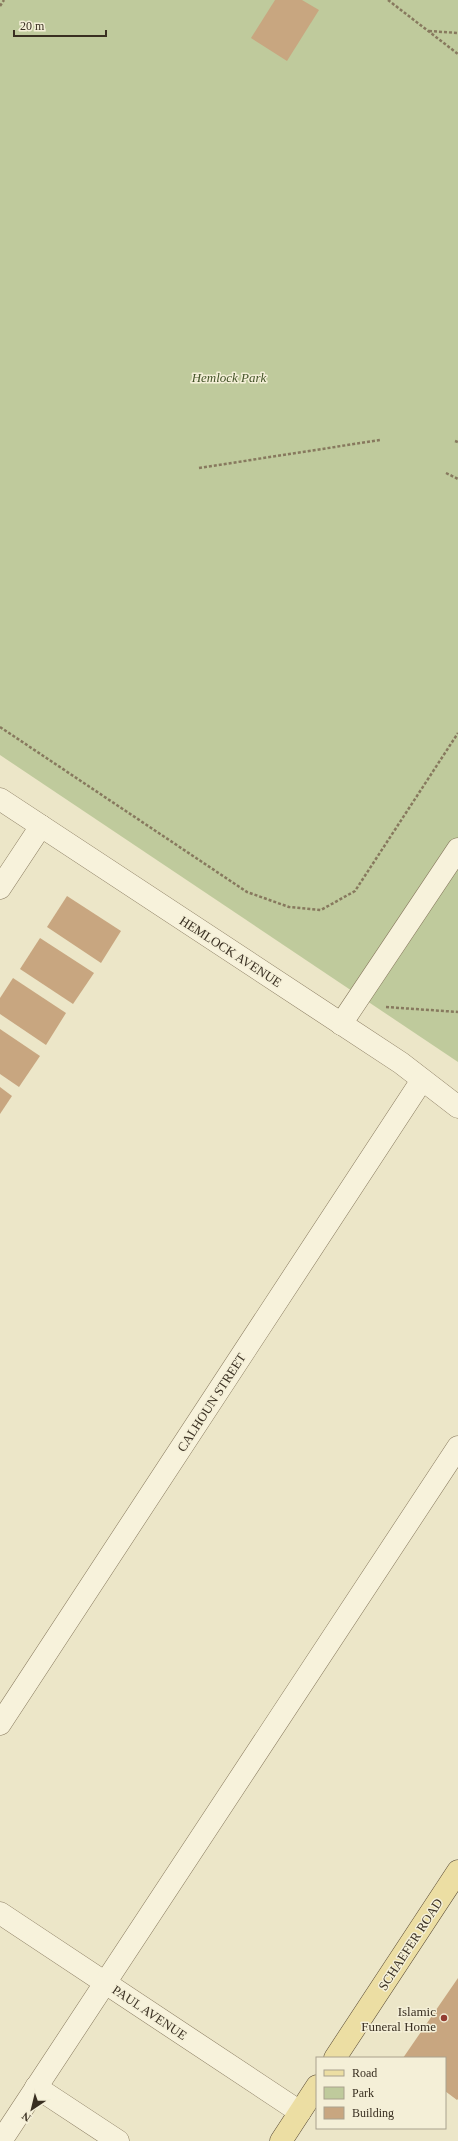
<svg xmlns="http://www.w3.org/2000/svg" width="458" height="2141" font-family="'Times New Roman',serif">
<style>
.green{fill:#bfca9c}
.building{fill:#c8a680}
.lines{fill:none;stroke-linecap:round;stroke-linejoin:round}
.minor-casing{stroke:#87795e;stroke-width:23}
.major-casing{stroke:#564732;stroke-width:23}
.path{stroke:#87795e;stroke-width:2.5;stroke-dasharray:3 2;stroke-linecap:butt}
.minor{stroke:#f7f2db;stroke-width:22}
.major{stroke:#ecdea3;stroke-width:22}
.poi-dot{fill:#933c31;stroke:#f4efd7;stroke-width:1.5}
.labels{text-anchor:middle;stroke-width:3;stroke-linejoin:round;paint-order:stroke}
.park-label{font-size:13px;font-style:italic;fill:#445429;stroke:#f4efd7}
.street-label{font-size:13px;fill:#392f21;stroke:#f4efd7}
.poi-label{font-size:13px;fill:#392f21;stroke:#f4efd7;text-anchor:end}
</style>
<rect width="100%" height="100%" fill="#ece6c8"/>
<path class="green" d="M0,0h458v1062l-458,-307z"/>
<g class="building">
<path d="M275,0h27l17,10 -32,51 -36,-23z"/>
<path d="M67,896l54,35 -20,32 -54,-36z"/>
<path d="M40,938l54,35 -21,31 -53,-35z"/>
<path d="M13,978l53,35 -20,32 -46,-31v-16z"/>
<path d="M0,1029l40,27 -21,31 -19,-13z"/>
<path d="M0,1087l12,9 -12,18z"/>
<path d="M458,1978v121l-1,1 -12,-9v-33h-42z"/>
</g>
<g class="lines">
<g class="minor-casing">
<g id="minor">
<path d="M0,799l401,264 57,44"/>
<path d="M0,888l41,-62"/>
<path d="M341,1024l117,-175"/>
<path d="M0,1724l422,-644"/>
<path d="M0,1913l300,199"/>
<path d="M36,2087l82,54"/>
<path d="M1,2141l457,-694"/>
</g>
</g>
<g class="major-casing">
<g id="major">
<path d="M335,2058l123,-187"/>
<path d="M281,2141l36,-55"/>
</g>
</g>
<g class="path">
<path d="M388,0l70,54"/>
<path d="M0,6l4,-6"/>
<path d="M429,31l29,2"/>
<path d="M455,441l3,1"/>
<path d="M199,468l181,-28"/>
<path d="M446,473l12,6"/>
<path d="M0,727l247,165 42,15 32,3 34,-19 103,-158"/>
<path d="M386,1007l72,5"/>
</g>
<use href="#minor" class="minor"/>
<use href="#major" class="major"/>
</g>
<circle class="poi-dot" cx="444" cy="2018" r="4"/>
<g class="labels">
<g class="park-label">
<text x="229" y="382">Hemlock Park</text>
</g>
<g class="street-label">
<text transform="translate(231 951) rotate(33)" y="5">HEMLOCK AVENUE</text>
<text transform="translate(211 1402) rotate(-57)" y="5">CALHOUN STREET</text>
<text transform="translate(410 1944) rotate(-57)" y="5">SCHAEFER ROAD</text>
<text transform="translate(150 2012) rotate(34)" y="5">PAUL AVENUE</text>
</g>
<g class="poi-label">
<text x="436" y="2016">Islamic<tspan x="436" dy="15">Funeral Home</tspan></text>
</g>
</g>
<rect x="316" y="2057" width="130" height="72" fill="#f4efd7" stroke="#a9a28e"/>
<rect x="324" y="2070" width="20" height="6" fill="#ecdea3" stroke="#a9a28e"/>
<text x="352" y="2077" font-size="12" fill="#392f21">Road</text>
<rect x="324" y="2087" width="20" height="12" fill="#bfca9c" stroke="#a9a28e"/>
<text x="352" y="2097" font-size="12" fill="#392f21">Park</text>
<rect x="324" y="2107" width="20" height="12" fill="#c8a680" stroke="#a9a28e"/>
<text x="352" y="2117" font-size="12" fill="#392f21">Building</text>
<g transform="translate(32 2109) rotate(215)" stroke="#f4efd7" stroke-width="3" paint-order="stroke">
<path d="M0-3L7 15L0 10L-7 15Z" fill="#392f21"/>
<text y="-6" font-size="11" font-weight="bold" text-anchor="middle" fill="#392f21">N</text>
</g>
<path d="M14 30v6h92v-6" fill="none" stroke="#392f21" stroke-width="2"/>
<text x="20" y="30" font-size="12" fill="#392f21" stroke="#f4efd7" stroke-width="3" paint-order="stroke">20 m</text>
</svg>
